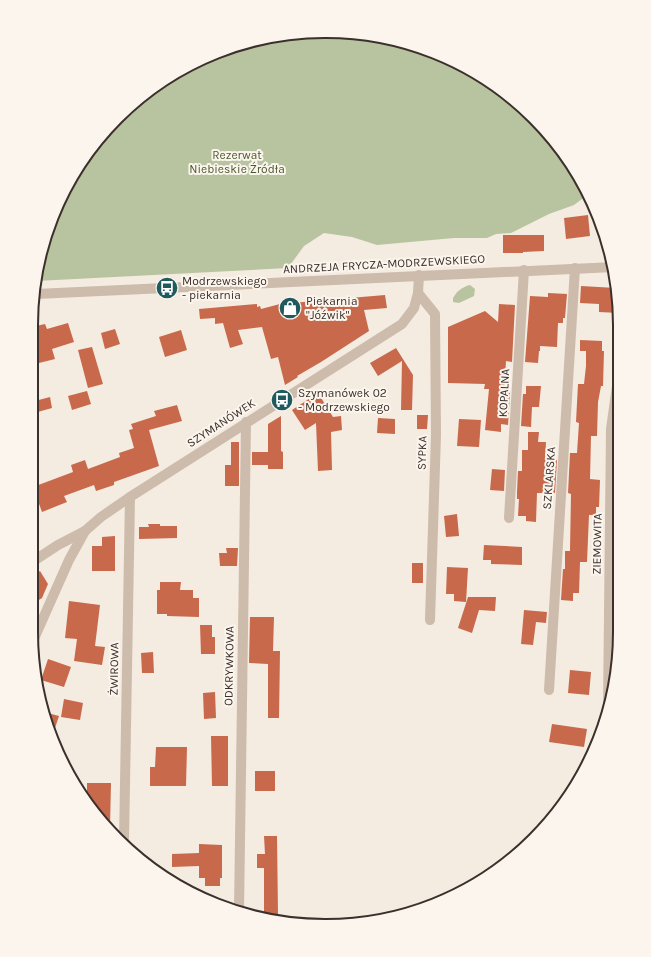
<svg xmlns="http://www.w3.org/2000/svg" width="651" height="957" font-family="Karla,sans-serif">
<style>
.green{fill:#b8c4a0}
.building{fill:#c8694b}
.lines{fill:none;stroke-linecap:round;stroke-linejoin:round}
.minor{stroke:#cdbbac;stroke-width:10}
.tertiary{stroke:#cdbbac;stroke-width:10}
.labels{text-anchor:middle;stroke-width:4;stroke-linejoin:round;paint-order:stroke}
.park-label{font-size:12px;fill:#4a5a2e;stroke:#fbf5ee}
.street-label{font-size:12px;fill:#3b302b;stroke:#fbf5ee}
.poi-label{font-size:12px;fill:#3b302b;stroke:#fbf5ee;text-anchor:start}
.rim{fill:none;stroke:#3b302b;stroke-width:2}
</style>
<rect width="100%" height="100%" fill="#f4ebe1"/>
<g class="green">
<path d="M325,31l58,6 55,16 51,28 45,36 36,45 19,34 -7,3 -8,6 -25,9 -38,19 -15,1 -9,4h-33l-77,7 -25,-8 -28,-4 -20,13 -16,22 -252,13 1,-13 24,-73 56,-78 45,-36 51,-27 55,-17z"/>
<path d="M470,285l5,4 -1,7 -15,7 -6,-1v-4c4,-7 9,-11 17,-13z"/>
</g>
<g class="building">
<path d="M588,215l2,21 -24,3 -2,-21z"/>
<path d="M503,235h41v16l-21,1v1h-20z"/>
<path d="M581,286l35,2 3,25 -20,-1v-8l-19,-1z"/>
<path d="M548,293l19,1 -2,24h-2v5h-5l-1,24 -17,-1v5h-1l-1,12 -13,-1 5,-66 18,1z"/>
<path d="M385,295l2,13 -23,2 5,21 -48,31 -24,14 1,1 -13,8 -7,-28 -7,2 -9,-32 -24,3 5,14 -13,4 -7,-25 -8,1v-6l-15,1 -1,-10 58,-5v3l3,-1 1,3 19,-5z"/>
<path d="M499,304l16,1 -3,57 -6,-1 -2,31 6,1 -2,32 -7,-1v8l-16,-2 4,-41h-5l1,-5 -37,-1v-56l37,-16 13,11z"/>
<path d="M68,323l6,19 -22,7 3,10 -20,5 1,-38 9,-2 2,5z"/>
<path d="M115,329l5,15 -15,5 -4,-16z"/>
<path d="M181,330l6,20 -22,7 -6,-20z"/>
<path d="M580,340l22,1v10h2l-1,35h-2l-3,16 -1,34h-6l-1,43 10,1 -1,27h-3v8h-7l-2,47h-7l-1,31h-6v8l-12,-1 2,-31h2v-18h5l1,-57 -3,-1 2,-40h7l2,-30 -3,-1 2,-38h6l2,-18v-15h-6z"/>
<path d="M92,347l11,37 -15,4 -10,-38z"/>
<path d="M396,348l17,27 -1,35h-11l1,-49 -24,15 -8,-13z"/>
<path d="M526,386h15l-2,21h-7l-1,20 -10,-1 2,-32h3z"/>
<path d="M87,391l4,13 -19,6 -4,-14z"/>
<path d="M318,393l15,24 8,-1 1,14 -11,2 1,38 -14,1 -2,-48 -11,7 -13,-20z"/>
<path d="M50,397l2,11 -18,5 1,-12z"/>
<path d="M177,405l5,16 -33,9 10,36 -45,16v3l-18,6 -2,-6 -30,11 3,6 -25,10 -9,-25 40,-15 -2,-7 14,-5 3,9 32,-12 -1,-4 15,-5 -5,-18 4,-1 -2,-5 25,-8 -2,-5z"/>
<path d="M417,415h11l-1,14h-10z"/>
<path d="M281,416v35l2,1v17h-15v-4h-16v-13h16v-28z"/>
<path d="M378,418l17,1v15l-18,-1z"/>
<path d="M459,419l22,1 -2,27 -22,-1z"/>
<path d="M528,432h11l-1,10h8l-1,18h12l-2,33h-18l-1,29 -10,-1v-5h-8l1,-17h-2v-7l1,-21h4v-21h6z"/>
<path d="M231,442h8v44h-14v-21h6z"/>
<path d="M492,469l13,1 -1,21 -14,-1z"/>
<path d="M457,514l2,22 -13,1 -2,-21z"/>
<path d="M148,524h12v2h17v12l-38,1v-12h10z"/>
<path d="M115,536v35h-23v-25h10v-9z"/>
<path d="M484,545l38,2v18l-31,-1v-4h-8z"/>
<path d="M226,548h12l-1,18h-17l-1,-13h8z"/>
<rect x="412" y="563" width="11" height="20"/>
<path d="M447,567l21,1 -2,34 -12,-1v-7h-8z"/>
<path d="M40,571l8,13 -6,14 -11,7 1,-28z"/>
<path d="M160,582h21l-1,8h13v8h6v19l-32,-1v-2h-10v-24h3z"/>
<path d="M468,597h28l-1,14 -16,-1 -7,23 -14,-5z"/>
<path d="M69,601l31,4 -5,41 10,1 -3,18 -28,-4 3,-22 -12,-1z"/>
<path d="M524,610l23,2 -1,11 -10,-1 -3,23 -12,-1z"/>
<path d="M250,617h24l-1,34h7l-1,67h-11v-54l-19,-1z"/>
<path d="M200,625h12v12h3v17h-14z"/>
<path d="M153,652l1,21h-12l-1,-20z"/>
<path d="M48,659l23,8 -7,20 -23,-7z"/>
<path d="M570,670l21,2 -2,23 -21,-2z"/>
<path d="M215,692l1,26 -12,1 -1,-26z"/>
<path d="M64,699l19,4 -3,17 -19,-3z"/>
<path d="M44,712l15,4 -7,21 -5,-11z"/>
<path d="M552,724l35,5 -3,18 -35,-5z"/>
<path d="M211,736h17v50h-16z"/>
<path d="M156,747h31l-1,39h-36v-19h5z"/>
<rect x="255" y="771" width="20" height="20"/>
<path d="M87,783h24l-1,44 -23,-25z"/>
<path d="M264,836h13l1,78h-14v-46h-7v-14h8z"/>
<path d="M199,844l23,1v33h-2v8h-15v-8h-6v-12l-27,1v-13l27,-1z"/>
</g>
<g class="lines">
<g class="minor">
<path d="M418,293l17,21 1,121 -6,185"/>
<path d="M509,518l15,-248"/>
<path d="M32,562l26,-17 27,-14"/>
<path d="M549,690l26,-422"/>
<path d="M608,708l3,-279 6,-43 2,-4"/>
<path d="M124,841l6,-344"/>
<path d="M239,910l7,-488"/>
</g>
<g class="tertiary">
<path d="M36,294l578,-27"/>
<path d="M33,641l36,-81 16,-29 16,-14 29,-20 272,-173 12,-16 4,-15 1,-18"/>
</g>
</g>
<defs>
<g id="bus-disc" transform="scale(1.15)"><circle r="9.5" fill="#1f5a5e" stroke="#fbf5ee"/><path d="M-5-6H5V4H4V6H2V4H-2V6H-4V4H-5ZM-3.5-4V0h7V-4ZM-3.5 1.2v1.5H-2V1.2ZM2 1.2v1.5H3.5V1.2Z" fill="#fff"/></g>
<g id="shop-disc" transform="scale(1.15)"><circle r="9.5" fill="#1f5a5e" stroke="#fbf5ee"/><path d="M-5-2.5h2.3a2.7 3.5 0 0 1 5.4 0H5L5.5 6h-11ZM-1.5-2.5h3a1.5 2.3 0 0 0-3 0Z" fill="#fff"/></g>
</defs>
<g fill-rule="evenodd">
<use href="#bus-disc" x="167" y="288"/>
<use href="#shop-disc" x="290" y="308"/>
<use href="#bus-disc" x="282" y="400"/>
</g>
<g class="labels">
<g class="park-label">
<text x="237" y="159">Rezerwat<tspan x="237" dy="14">Niebieskie Źródła</tspan></text>
</g>
<g class="street-label">
<text transform="translate(384 264) rotate(-3)" y="4">ANDRZEJA FRYCZA-MODRZEWSKIEGO</text>
<text transform="translate(504 393) rotate(-87)" y="4">KOPALNA</text>
<text transform="translate(221 423) rotate(-33)" y="4">SZYMANÓWEK</text>
<text transform="translate(422 453) rotate(-88)" y="4">SYPKA</text>
<text transform="translate(549 478) rotate(-86)" y="4">SZKLARSKA</text>
<text transform="translate(597 544) rotate(-89)" y="4">ZIEMOWITA</text>
<text transform="translate(229 666) rotate(-89)" y="4">ODKRYWKOWA</text>
<text transform="translate(114 669) rotate(-89)" y="4">ŻWIROWA</text>
</g>
<g class="poi-label">
<text x="182" y="285">Modrzewskiego<tspan x="182" dy="14">- piekarnia</tspan></text>
<text x="306" y="305">Piekarnia<tspan x="306" dy="14">"Jóźwik"</tspan></text>
<text x="298" y="397">Szymanówek 02<tspan x="298" dy="14">- Modrzewskiego</tspan></text>
</g>
</g>
<path d="M0 0H651V957H0ZM325 38H326A287 287 0 0 1 613 325V632A287 287 0 0 1 326 919H325A287 287 0 0 1 38 632V325A287 287 0 0 1 325 38Z" fill="#fbf5ee" fill-rule="evenodd"/>
<path class="rim" d="M325 38H326A287 287 0 0 1 613 325V632A287 287 0 0 1 326 919H325A287 287 0 0 1 38 632V325A287 287 0 0 1 325 38Z"/>
</svg>
